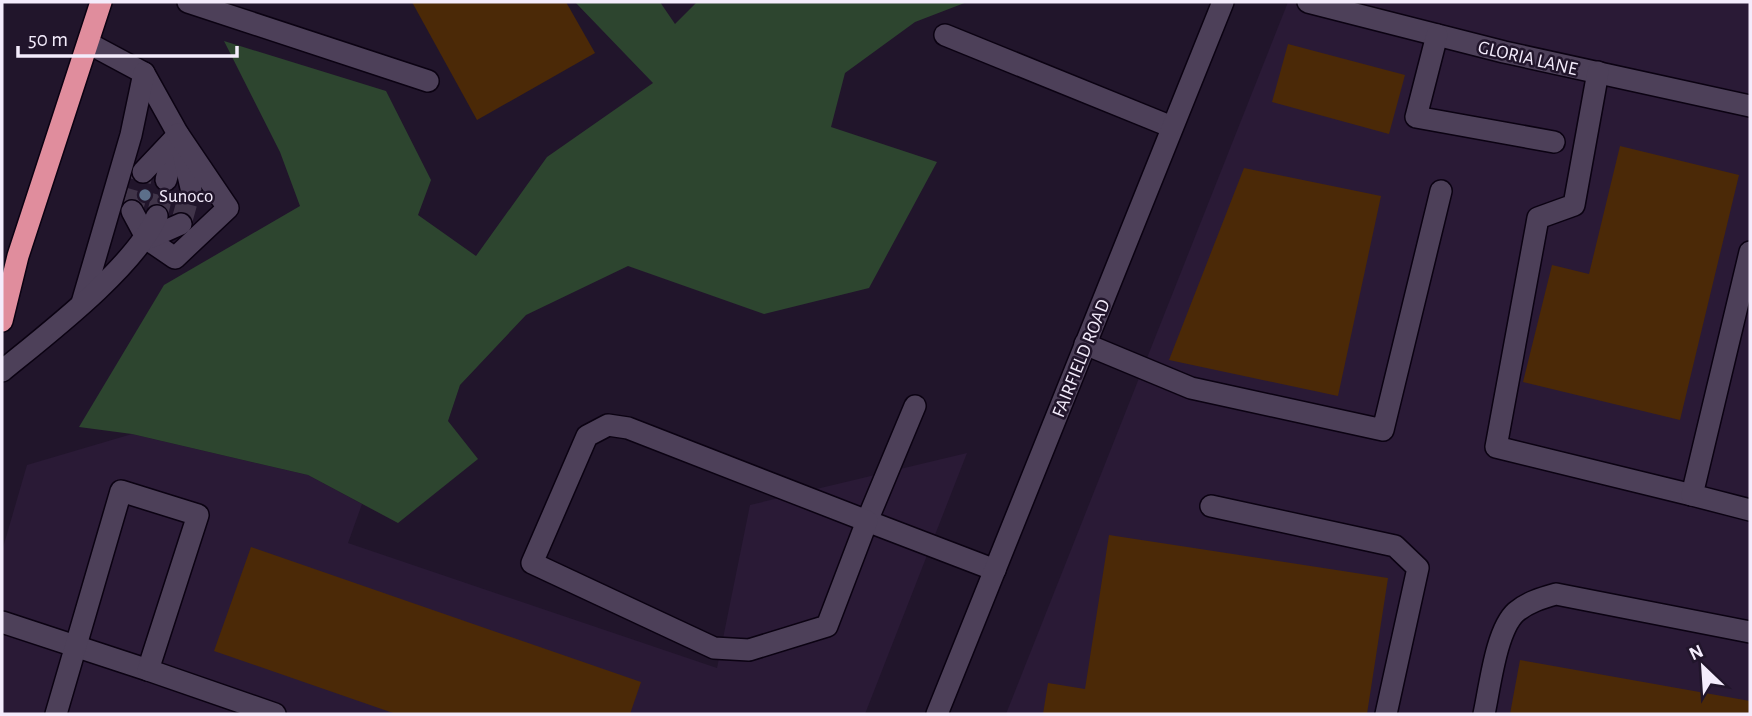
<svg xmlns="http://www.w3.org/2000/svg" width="1752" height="716" font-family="'Alegreya Sans',sans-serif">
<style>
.built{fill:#2a1a36}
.green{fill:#2d452f}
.building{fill:#4b2907}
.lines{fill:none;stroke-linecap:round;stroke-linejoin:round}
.minor-tunnel{stroke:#41354a;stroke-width:21;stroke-dasharray:21 10;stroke-linecap:butt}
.minor-casing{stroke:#0b0212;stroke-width:24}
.highway-casing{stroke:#0b0212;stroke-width:24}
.minor{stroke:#4d4059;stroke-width:21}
.highway{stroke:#e08d9d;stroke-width:21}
.service-dot{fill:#5c6f8a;stroke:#21152b;stroke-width:2.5}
.labels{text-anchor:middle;stroke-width:5;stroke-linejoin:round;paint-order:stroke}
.street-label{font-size:19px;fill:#f4ecfc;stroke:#21152b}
.poi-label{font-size:19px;fill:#f4ecfc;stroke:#21152b;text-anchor:start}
</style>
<rect width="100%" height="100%" fill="#21152b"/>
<g class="built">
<path d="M1288,2h462v712h-744z"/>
<path d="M132,434l176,41 54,29 -14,39 369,125 33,-163 217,-52 -102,261h-863v-163l25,-86z"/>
</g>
<path class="green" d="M575,2h85l15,22 22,-22h270l-52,20 -70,51 -14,54 106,35 -68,126 -105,26 -136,-48 -102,49 -66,70 -12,36 30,38 -80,64 -90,-48 -176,-41 -53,-7 85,-142 136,-79 -20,-54 -56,-111 162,50 45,89 -13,35 58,41 71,-99 106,-74z"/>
<g class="building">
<path d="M412,2h154l29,51 -118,67z"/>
<path d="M1288,44l117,31 -16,59 -117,-32z"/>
<path d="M1620,146l119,29 -59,245 -157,-38 29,-117 37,9z"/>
<path d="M1244,168l137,28 -43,200 -169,-36z"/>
<path d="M1109,535l279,43 -21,136h-324l5,-31 37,6z"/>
<path d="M251,547l390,135 -11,32h-234l-182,-63z"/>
<path d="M1520,660l230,41v13h-240z"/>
</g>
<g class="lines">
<g class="minor-tunnel">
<path d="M132,211l11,-39"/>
<path d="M157,216l9,-36"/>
<path d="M181,224l10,-36"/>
</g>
<g class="minor-casing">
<g id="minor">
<path d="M188,2l240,79"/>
<path d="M1308,2l196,50 246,54"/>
<path d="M945,35l227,92"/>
<path d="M1437,35l-21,82 138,25"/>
<path d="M88,43l56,30 34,61 -12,46"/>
<path d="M1598,72l-24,133 -36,13 -42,229 196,48"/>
<path d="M182,149l9,39"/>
<path d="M143,172l34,-36"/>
<path d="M132,211l15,28 28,19 53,-50 -50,-74"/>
<path d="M147,239l34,-15"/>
<path d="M1750,252l-58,243 58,15"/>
<path d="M82,303l49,-168 13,-62"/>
<path d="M1085,344l106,44 192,42 58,-239"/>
<path d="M2,371c44,-36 133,-104 155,-155"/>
<path d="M915,406l-48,115 128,49"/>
<path d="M608,425l20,3 239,93 -40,105 -78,24 -35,-2 -182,-85 55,-127z"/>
<path d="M1211,506l184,40 23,22 -32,146"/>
<path d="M2,622l146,48"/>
<path d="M56,714l65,-223 77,24 -50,155 127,44"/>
<path d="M937,714l286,-712"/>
<path d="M1484,714c6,-27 12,-84 32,-102 12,-10 26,-14 40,-18l194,38"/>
</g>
</g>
<g class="highway-casing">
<path id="highway" d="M2,321l16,-65 83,-254"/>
</g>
<use href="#minor" class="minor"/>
<use href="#highway" class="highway"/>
</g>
<circle class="service-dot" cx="145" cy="195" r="7"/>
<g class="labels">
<g class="street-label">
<text transform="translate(1528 57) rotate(13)" y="7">GLORIA LANE</text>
<text transform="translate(1080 358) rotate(-68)" y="7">FAIRFIELD ROAD</text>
</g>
<g class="poi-label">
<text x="159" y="202">Sunoco</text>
</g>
</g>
<rect width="1752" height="716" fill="none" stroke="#f4ecfc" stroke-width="7"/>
<g transform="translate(1703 667) rotate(335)" stroke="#21152b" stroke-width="5" paint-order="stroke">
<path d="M0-5L12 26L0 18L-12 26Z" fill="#f4ecfc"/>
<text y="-10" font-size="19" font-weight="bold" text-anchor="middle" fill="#f4ecfc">N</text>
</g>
<path d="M18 46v10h219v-10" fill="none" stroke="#f4ecfc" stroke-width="3.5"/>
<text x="28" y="46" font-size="21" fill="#f4ecfc" stroke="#21152b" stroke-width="5" paint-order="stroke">50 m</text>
</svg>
